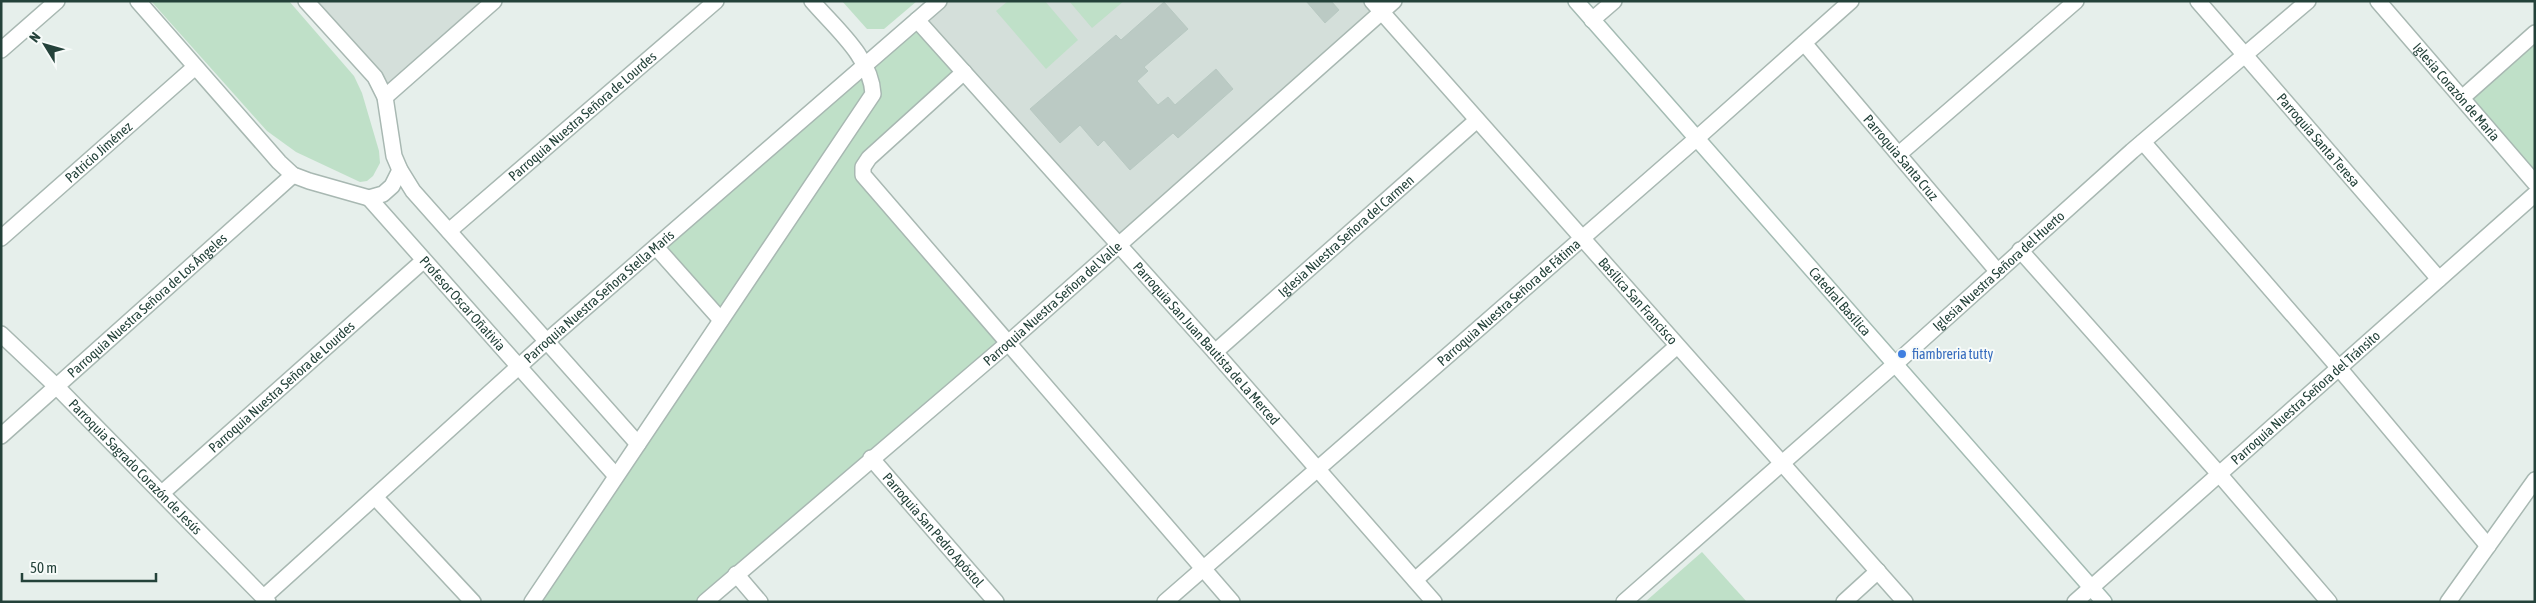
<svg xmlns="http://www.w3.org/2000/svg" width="2536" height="603" font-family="'Asap Condensed',sans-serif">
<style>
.built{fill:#d4dfda}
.green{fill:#bfe0c8}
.building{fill:#bbcac4;stroke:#b8c9c2}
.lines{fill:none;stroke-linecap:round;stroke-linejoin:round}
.street-casing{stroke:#a8b8b2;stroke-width:18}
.secondary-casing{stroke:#a4bbb3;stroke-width:18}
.street{stroke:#fff;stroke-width:15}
.secondary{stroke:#fff;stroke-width:15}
.shop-dot{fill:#3f7fe0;stroke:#f7fbf9;stroke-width:2}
.labels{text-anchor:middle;stroke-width:4;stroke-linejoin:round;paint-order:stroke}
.street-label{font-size:14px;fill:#24423a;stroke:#f7fbf9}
.shop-label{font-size:14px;fill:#366cbe;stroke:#f7fbf9;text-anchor:start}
</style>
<rect width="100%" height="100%" fill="#e6efeb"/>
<g class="built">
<path d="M307,1h187l-109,95z"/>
<path d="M941,1h430l9,11 -261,231 -200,-223z"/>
</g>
<g class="green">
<path d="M151,1h138l65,75 8,17 17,58 1,12 -7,13 -6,5 -7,1 -64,-30 -29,-21z"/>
<path d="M842,1h75l-33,28h-17z"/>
<path d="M1008,1h37l33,39 -32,29 -50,-58z"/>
<path d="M1069,1h55l-32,27z"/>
<path d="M917,21l45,51 -100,95 143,176 -296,259h-176l188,-282 -65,-73z"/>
<path d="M2535,35v145l-72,-82z"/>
<path d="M1702,552l45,50h-102z"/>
</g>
<g class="building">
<path d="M1306,1h25l8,9 -14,13z"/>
<path d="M1164,2l24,27 -44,38 4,4 -11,10 21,24 10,-8 7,8 41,-36 17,20 -55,49 -5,-5 -43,37 -26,-30 -6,6 -18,-21 -20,18 -30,-34 86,-74 5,5z"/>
</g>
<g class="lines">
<g class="street-casing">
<g id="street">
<path d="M138,1l141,161 14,13 16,6 60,17 14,-4 9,-8 8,-16"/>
<path d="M306,1l69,76 10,20 9,59 6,14 13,21 225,253"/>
<path id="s1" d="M1372,1l533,601"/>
<path id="s2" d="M2198,1l241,278"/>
<path id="s3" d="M2378,1l157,182"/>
<path id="s4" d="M917,20l298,332 219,250"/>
<path d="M1592,20l22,-19"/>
<path id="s5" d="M1804,43l194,229"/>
<path d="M1,50l56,-49"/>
<path d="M964,72l-95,86 -6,9v8l369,427"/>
<path d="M385,97l109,-96"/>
<path d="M2462,98l73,-65"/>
<path d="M2143,142l196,226 149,178"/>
<path d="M1899,154l177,-153"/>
<path id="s6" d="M369,198l247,278"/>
<path id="s7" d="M449,231l267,-230"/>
<path id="s8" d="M1,238l194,-171"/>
<path d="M656,247l65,73"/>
<path d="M2020,250l200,225 109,127"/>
<path id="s9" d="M1,334l56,53 211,215"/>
<path id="s10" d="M1215,352l262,-232"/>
<path id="s11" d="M1,436l292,-261"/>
<path id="s12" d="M871,458l125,144"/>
<path id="s13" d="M162,493l261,-232"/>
<path d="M375,497l98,105"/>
<path d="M736,574l24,28"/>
<path d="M1415,580l261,-233"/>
<path id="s14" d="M264,597l283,-256 392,-340"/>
<path d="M532,602l341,-508c-2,-37 -38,-66 -61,-93"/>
<path id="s15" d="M705,602l302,-258 387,-343"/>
<path id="s16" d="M1165,602l531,-463 155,-138"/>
<path id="s17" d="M1624,602l270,-237 238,-214 176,-150"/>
<path d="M1844,602l34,-31"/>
<path id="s18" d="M2075,602l460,-408"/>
<path d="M2448,602l87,-122"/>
</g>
</g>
<g class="secondary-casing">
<g id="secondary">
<path id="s19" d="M1576,1l528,601"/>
</g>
</g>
<use href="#street" class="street"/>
<use href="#secondary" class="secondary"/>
</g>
<circle class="shop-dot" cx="1902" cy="354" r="5"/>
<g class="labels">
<g class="street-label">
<text dy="5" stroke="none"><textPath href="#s3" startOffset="120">Iglesia Corazón de María</textPath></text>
<text dy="5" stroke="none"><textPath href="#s7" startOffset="176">Parroquia Nuestra Señora de Lourdes</textPath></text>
<text dy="5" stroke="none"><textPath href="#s2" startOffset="184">Parroquia Santa Teresa</textPath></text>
<text dy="5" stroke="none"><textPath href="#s8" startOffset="130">Patricio Jiménez</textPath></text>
<text dy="5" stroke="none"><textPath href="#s5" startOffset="150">Parroquia Santa Cruz</textPath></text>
<text dy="5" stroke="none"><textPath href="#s10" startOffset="175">Iglesia Nuestra Señora del Carmen</textPath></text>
<text dy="5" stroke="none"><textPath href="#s17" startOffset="500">Iglesia Nuestra Señora del Huerto</textPath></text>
<text dy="5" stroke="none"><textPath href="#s14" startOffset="450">Parroquia Nuestra Señora Stella Maris</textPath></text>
<text dy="5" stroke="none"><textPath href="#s19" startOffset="400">Catedral Basílica</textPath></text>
<text dy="5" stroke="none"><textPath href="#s15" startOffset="458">Parroquia Nuestra Señora del Valle</textPath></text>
<text dy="5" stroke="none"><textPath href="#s16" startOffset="456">Parroquia Nuestra Señora de Fátima</textPath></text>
<text dy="5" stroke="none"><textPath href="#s1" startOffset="401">Basílica San Francisco</textPath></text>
<text dy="5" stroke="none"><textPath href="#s6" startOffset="141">Profesor Oscar Oñativia</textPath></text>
<text dy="5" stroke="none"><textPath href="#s11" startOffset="196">Parroquia Nuestra Señora de Los Ángeles</textPath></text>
<text dy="5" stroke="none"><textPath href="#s4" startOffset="434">Parroquia San Juan Bautista de La Merced</textPath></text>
<text dy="5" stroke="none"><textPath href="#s13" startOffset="160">Parroquia Nuestra Señora de Lourdes</textPath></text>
<text dy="5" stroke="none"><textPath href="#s18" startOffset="308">Parroquia Nuestra Señora del Tránsito</textPath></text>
<text dy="5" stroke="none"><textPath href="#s9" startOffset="189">Parroquia Sagrado Corazón de Jesús</textPath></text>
<text dy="5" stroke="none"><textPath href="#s12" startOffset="95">Parroquia San Pedro Apóstol</textPath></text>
</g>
<g class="shop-label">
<text x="1912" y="359">fiambreria tutty</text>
</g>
</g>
<rect width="2536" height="603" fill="none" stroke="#24423a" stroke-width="5"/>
<g transform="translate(45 45) rotate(307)" stroke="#f7fbf9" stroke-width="4" paint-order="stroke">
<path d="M0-4L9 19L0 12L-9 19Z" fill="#24423a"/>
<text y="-8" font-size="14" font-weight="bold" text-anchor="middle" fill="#24423a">N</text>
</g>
<path d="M22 573v8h134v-8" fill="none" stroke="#24423a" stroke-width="2.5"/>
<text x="30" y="573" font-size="15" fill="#24423a" stroke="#f7fbf9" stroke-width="4" paint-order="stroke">50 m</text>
</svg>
